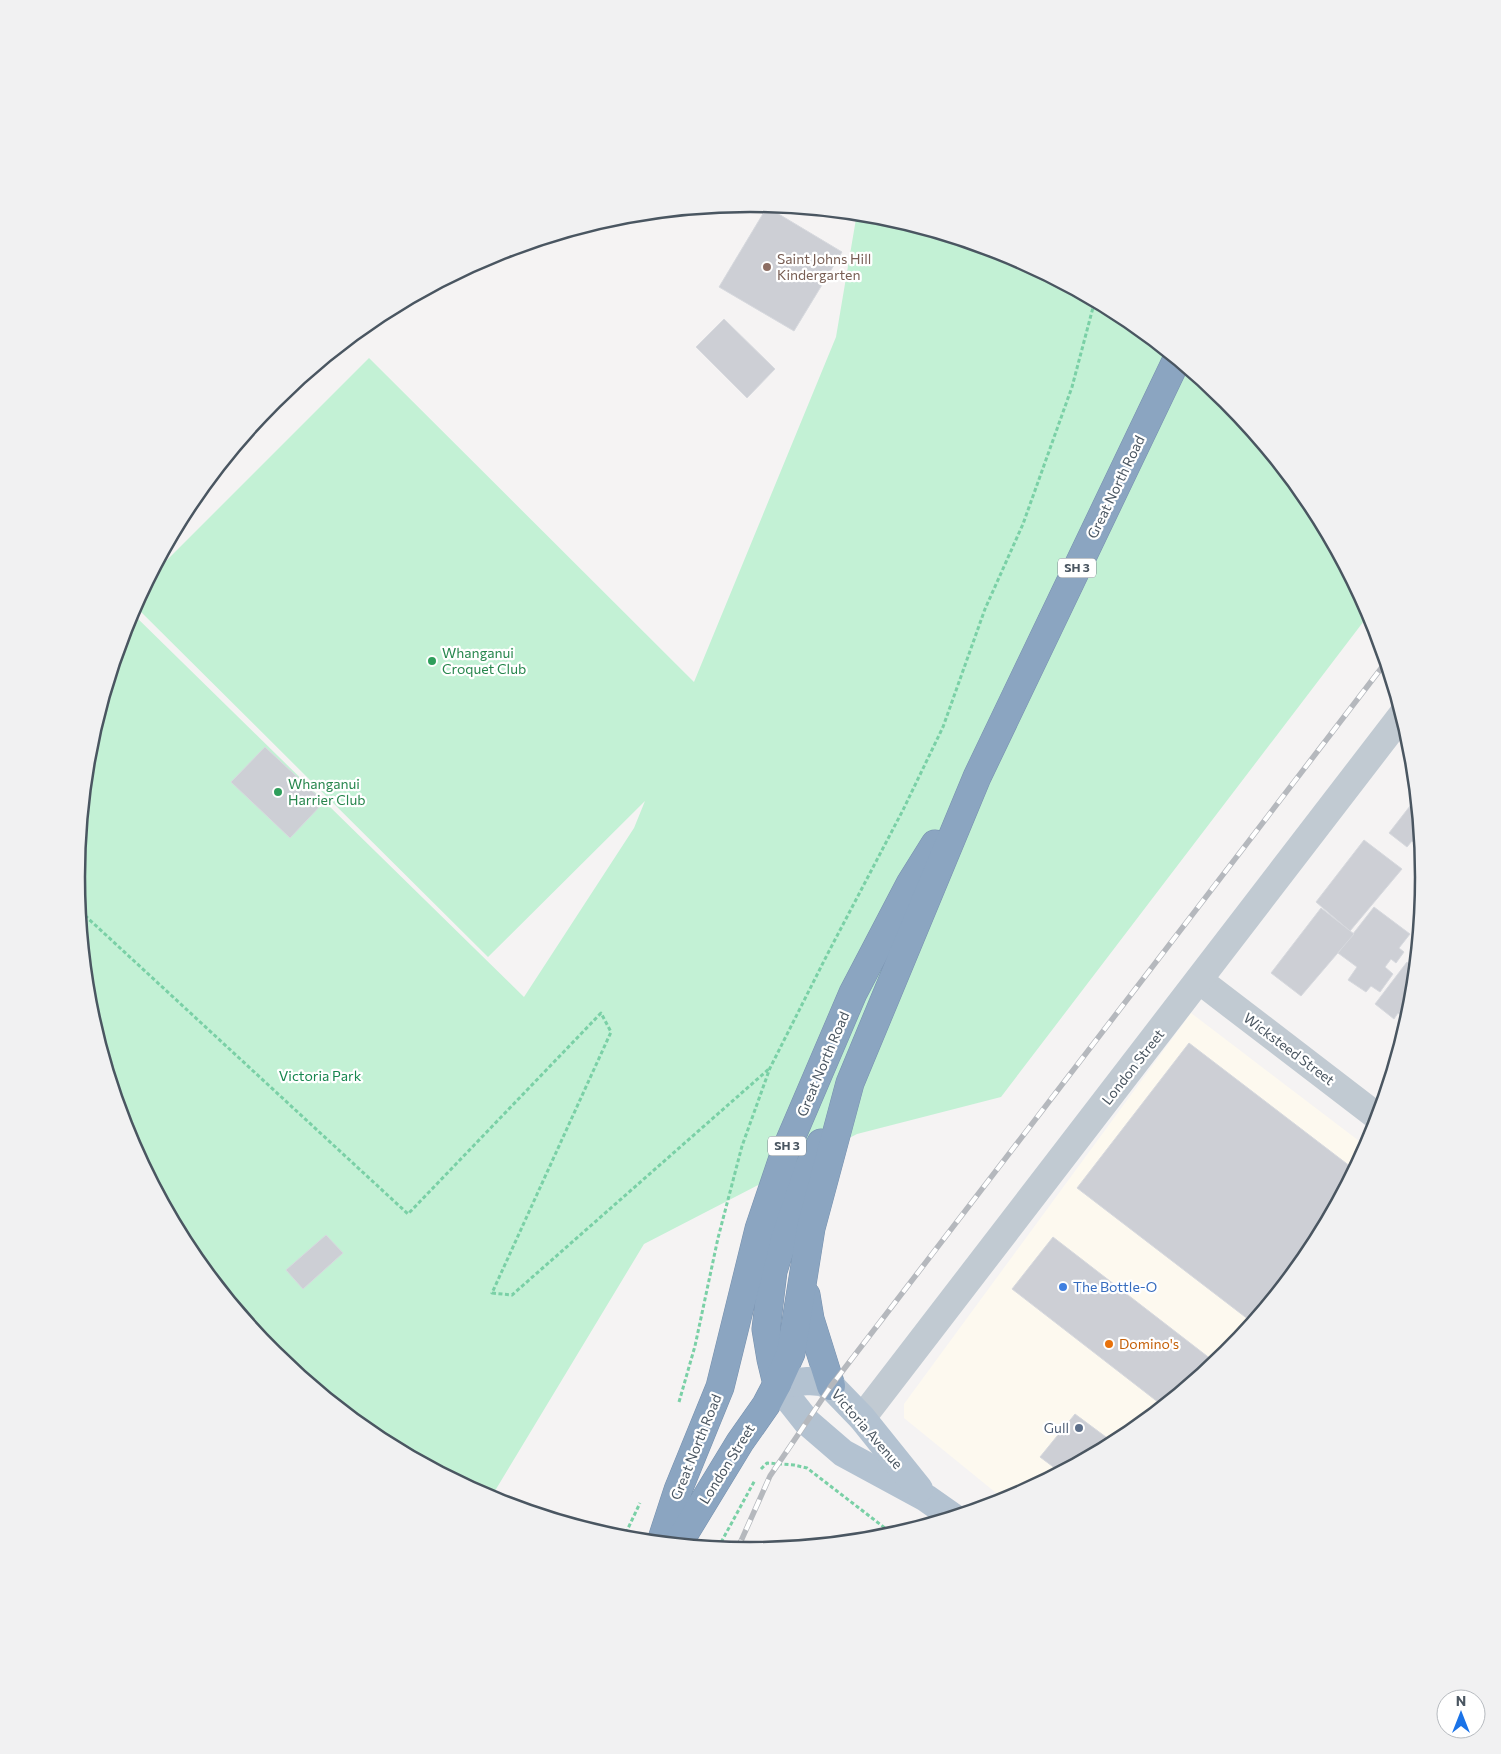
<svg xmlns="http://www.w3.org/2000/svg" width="1501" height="1754" font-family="Commissioner,sans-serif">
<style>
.commercial{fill:#fdf9ef}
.green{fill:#c3f1d5}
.building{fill:#cdcfd5;stroke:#d7d9de}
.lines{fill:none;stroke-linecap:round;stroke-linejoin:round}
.highway-casing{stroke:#7690ad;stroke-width:29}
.path{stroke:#7ad0a6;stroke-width:3;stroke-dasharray:4 2.5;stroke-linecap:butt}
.minor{stroke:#c1cad2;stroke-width:28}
.major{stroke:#b3c2d1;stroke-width:28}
.highway{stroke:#8ba5c1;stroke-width:28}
.rail-casing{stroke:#b5b8bd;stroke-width:5.5}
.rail{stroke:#fff;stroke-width:4;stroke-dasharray:11;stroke-linecap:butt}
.education-dot{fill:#8d6e63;stroke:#fff;stroke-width:2}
.leisure-dot{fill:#2e9e5b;stroke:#fff;stroke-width:2}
.shop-dot{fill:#3f7fe0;stroke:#fff;stroke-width:2}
.food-dot{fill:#e8710a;stroke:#fff;stroke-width:2}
.service-dot{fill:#5c6f8a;stroke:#fff;stroke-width:2}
.labels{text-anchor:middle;stroke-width:4.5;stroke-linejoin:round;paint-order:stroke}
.shield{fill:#fff;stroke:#808990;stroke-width:1}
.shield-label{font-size:12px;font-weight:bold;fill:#4a5661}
.education-label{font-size:14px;fill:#785e54;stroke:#fff;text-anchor:start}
.street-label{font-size:14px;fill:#4a5661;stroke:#fff}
.leisure-label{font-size:14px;fill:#27864d;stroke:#fff;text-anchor:start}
.park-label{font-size:14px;fill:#17864f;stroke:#fff}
.shop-label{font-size:14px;fill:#366cbe;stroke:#fff;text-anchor:start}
.food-label{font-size:14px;fill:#c56008;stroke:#fff;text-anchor:start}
.service-label{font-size:14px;fill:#4e5e75;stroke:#fff;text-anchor:end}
.rim{fill:none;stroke:#4a5661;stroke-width:2.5}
</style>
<rect width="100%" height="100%" fill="#f5f3f3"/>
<path class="commercial" d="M1191,1013l176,134 -56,105 -84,102 -102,84 -119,63 -102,-83v-14z"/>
<path class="green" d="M857,213l25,3 127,38 116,63 102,83 84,103 59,110 -369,484 -144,37 -213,110 -154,255 -114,-62 -102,-83 -84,-103 -63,-116 -38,-127 -13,-131 13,-132 39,-126 3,-7 393,385 110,-169 11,-27 -157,156 -353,-351 15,-29 219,-219 325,324 142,-345z"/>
<g class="building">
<path d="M767,207l75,45 -48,79 -75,-44z"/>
<path d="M724,319l51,50 -28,29 -51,-51z"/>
<path d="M265,747l59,55 -34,36 -59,-56z"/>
<path d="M1417,797l5,51 -10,-7 -5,6 -18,-14z"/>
<path d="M1364,840l38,29 -52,62 -34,-29z"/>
<path d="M1374,907l36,27 -11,14 5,4 -8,11 -5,-4 -6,8 8,7 -13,18 -9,-6 -5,6 -18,-12 9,-13 -19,-14z"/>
<path d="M1321,908l33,26 -53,62 -30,-23z"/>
<path d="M1407,962l9,7 -4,40 -4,11 -10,-7 -4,6 -19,-15z"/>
<path d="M1189,1043l166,127 -44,82 -58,71 -176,-135z"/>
<path d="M326,1235l17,18 -40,36 -17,-19z"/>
<path d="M1053,1237l163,126 -53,43 -151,-117z"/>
<path d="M1075,1414l39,29 -54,29 -20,-15z"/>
</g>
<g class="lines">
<g class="highway-casing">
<g id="highway">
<path d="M806,1295l4,24 21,67"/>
<path d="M777,1384l-6,-25 -5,-30 7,-58 28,-88 20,-40"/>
<path d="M661,1542l17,-52 42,-103 39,-158 26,-77 68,-159 57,-109 25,-40"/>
<path d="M678,1544l62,-102 26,-37 11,-21 14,-31 20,-125 39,-145 127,-306 200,-418"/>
</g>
</g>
<g class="path">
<path d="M80,911l328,303 193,-201 10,19 -119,261 20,2 258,-227"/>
<path d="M679,1402l16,-56 23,-108 24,-92 28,-78 57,-113 76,-145 40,-83 42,-118 38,-85 49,-137 23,-87"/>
<path d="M761,1469l6,-6 27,2 13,3 87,67"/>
<path d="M623,1539l17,-36"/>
<path d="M718,1548l37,-68"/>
</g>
<g class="minor">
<path d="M1199,980l180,138"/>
<path d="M862,1418l540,-703"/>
</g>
<g class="major">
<path d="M777,1384l30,38 36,31 83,45 27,19"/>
<path d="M777,1384l31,-3 13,1 10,4 31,32 57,71"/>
</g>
<use href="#highway" class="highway"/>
<g class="rail-casing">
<path id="rail" d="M737,1550l33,-74 61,-90 555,-724"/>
</g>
<use href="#rail" class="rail"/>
</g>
<circle class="education-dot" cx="767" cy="267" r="5"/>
<g class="leisure-dot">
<circle cx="432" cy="661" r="5"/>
<circle cx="278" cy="792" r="5"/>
</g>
<circle class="shop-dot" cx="1063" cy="1287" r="5"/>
<circle class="food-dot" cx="1109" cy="1344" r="5"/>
<circle class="service-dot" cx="1079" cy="1428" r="5"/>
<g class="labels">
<g class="shield">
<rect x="1058" y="558.5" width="38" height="19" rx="4"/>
<rect x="768" y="1136.5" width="38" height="19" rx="4"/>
</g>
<g class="shield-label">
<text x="1077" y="572">SH 3</text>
<text x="787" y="1150">SH 3</text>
</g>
<g class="education-label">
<text x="777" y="264">Saint Johns Hill<tspan x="777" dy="16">Kindergarten</tspan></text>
</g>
<g class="street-label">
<text transform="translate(1116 487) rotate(-64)" y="5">Great North Road</text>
<text transform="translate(1289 1049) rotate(37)" y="5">Wicksteed Street</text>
<text transform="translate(823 1064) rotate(-67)" y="5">Great North Road</text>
<text transform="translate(1133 1067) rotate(-52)" y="5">London Street</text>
<text transform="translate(867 1429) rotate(49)" y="5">Victoria Avenue</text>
<text transform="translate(696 1447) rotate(-68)" y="5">Great North Road</text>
<text transform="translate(727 1464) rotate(-58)" y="5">London Street</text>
</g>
<g class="leisure-label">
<text x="442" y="658">Whanganui<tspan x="442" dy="16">Croquet Club</tspan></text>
<text x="288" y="789">Whanganui<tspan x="288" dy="16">Harrier Club</tspan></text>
</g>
<g class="park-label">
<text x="320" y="1081">Victoria Park</text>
</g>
<g class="shop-label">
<text x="1073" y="1292">The Bottle-O</text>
</g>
<g class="food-label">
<text x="1119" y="1349">Domino's</text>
</g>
<g class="service-label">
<text x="1069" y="1433">Gull</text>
</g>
</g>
<path d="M0 0H1501V1754H0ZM85 877a665 665 0 1 1 1330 0a665 665 0 1 1-1330 0Z" fill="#f1f1f2" fill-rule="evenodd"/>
<path class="rim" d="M85 877a665 665 0 1 1 1330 0a665 665 0 1 1-1330 0Z"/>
<g transform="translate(1461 1714)"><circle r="24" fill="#ffffff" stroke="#b7bbc0"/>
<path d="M0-4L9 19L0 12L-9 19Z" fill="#1a73e8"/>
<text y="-8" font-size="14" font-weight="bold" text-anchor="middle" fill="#4a5661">N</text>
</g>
</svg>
